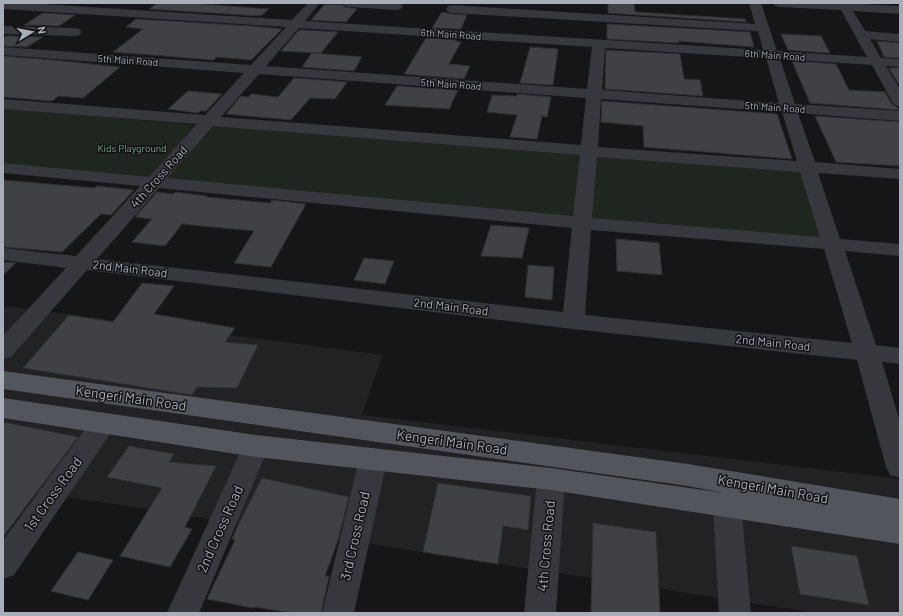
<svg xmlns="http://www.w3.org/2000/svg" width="903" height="616" font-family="Barlow,sans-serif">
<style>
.built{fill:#222225}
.green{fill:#1e261f}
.building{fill:#404145;stroke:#303034}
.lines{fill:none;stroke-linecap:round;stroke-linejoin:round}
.minor{fill:#37383d;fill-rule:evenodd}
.major{fill:#53555c;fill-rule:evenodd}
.labels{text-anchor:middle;stroke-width:3;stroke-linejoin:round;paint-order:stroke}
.far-street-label{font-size:10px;fill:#a8adb8;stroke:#111113}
.far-park-label{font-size:10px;fill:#7fa381;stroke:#111113}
.street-label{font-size:12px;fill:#a8adb8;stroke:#111113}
.near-street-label{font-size:14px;fill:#a8adb8;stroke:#111113}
</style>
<rect width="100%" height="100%" fill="#161618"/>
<path class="built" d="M3,306l380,49 -21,60 538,64v134h-84l-813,-126z"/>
<g class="green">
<path d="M3,108l194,17 -46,53 -148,-14z"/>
<path d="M209,124l373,31 -5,64 -416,-39z"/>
<path d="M594,154l206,16 26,70 -234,-20z"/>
</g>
<g class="building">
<path d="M157,3h32l80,6 -8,7 -112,-7z"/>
<path d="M608,3h26l1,9 110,7 1,3 -138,-9z"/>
<path d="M325,4l18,1 2,2 12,2 -11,13 -35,-2z"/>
<path d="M442,12l10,2 15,1 -6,14 -29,-1z"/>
<path d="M43,13l32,2 -16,11 -35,-1z"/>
<path d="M136,19l115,7 31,3 -31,31 -35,-3 -2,3 -101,-8 30,-23 -17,-2z"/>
<path d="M607,24l143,8 4,15 -76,-6 1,2 -72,-4z"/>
<path d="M299,30h3l36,2 -17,21 -40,-2z"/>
<path d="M781,34l40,2 9,17 -42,-3z"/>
<path d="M6,36l37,1 -16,10 -24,-1v-8z"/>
<path d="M426,38l31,2 -1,1 5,1 -12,22 21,2 -6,13 -60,-5z"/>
<path d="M877,41l23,2v15l-16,-1z"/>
<path d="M530,47l28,2 -5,36 -33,-2z"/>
<path d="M606,50l74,4 4,25 16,1 3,16 -98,-7z"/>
<path d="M312,53l50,4 -8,14 -52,-4z"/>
<path d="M3,56l50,4 67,7 -37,31 -25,-2 -6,5 -49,-4z"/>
<path d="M792,61l44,3 13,26 36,2 6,11 9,7 -90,-7z"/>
<path d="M889,68h11v18l-10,-16z"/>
<path d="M294,78l53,4 -12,17 -25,-1 -19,22 -65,-6 15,-18 8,1 2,-3 27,3z"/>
<path d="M397,86l61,4 -9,19 -64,-4z"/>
<path d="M188,91l34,3 -16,17h-6l-2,2 -30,-4z"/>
<path d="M517,94l34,3 -4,20 -5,-1 -5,23 -27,-2 7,-22 -30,-3 5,-17 25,1z"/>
<path d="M602,101l175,13 15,45 -148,-12 -1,-21 -42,-4z"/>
<path d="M815,116l85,6v44l-64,-4z"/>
<path d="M3,180l92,8 1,-2 38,4 -23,25 -10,-1 -39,38 -59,-5z"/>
<path d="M157,192l16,2 2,-2 32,4 -1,1 64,6 2,-3 34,4 -35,63 -37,-4 20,-32 -72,-7 -17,22 -33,-4 20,-23 -17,-2z"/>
<path d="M491,225l38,3 -7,30 -41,-2z"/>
<path d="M616,239l43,4 3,32 -45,-4z"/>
<path d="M364,258l30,3 -9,23 -31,-4z"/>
<path d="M3,262l13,1 -13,12z"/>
<path d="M528,265l26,2 -2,33 -27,-3z"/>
<path d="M142,283l32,3 -20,28 81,14 -10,14 33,3 -21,43 -40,-1 -5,8 -169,-27 46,-53 44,7z"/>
<path d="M3,422l75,15 -75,100z"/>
<path d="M129,446l45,8 -5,8 47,4 -31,61 7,2 -22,38 -50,-11 42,-68 -55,-11z"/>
<path d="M262,478l87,19 -12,46 -12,33h4l-8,37h-28l-39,-6 -1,1 -46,-9 28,-59 -3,-1 6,-14z"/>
<path d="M438,483l93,13 -3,34 -25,-4 -5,38 -75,-12z"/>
<path d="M593,523l63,9 4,81h-69z"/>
<path d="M791,546l66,10 12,49 -69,-11z"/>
<path d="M78,552l35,8 -25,40 -37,-9z"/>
</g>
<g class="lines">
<g class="minor">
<path d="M3,3h25l264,17 16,-17h12l-15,18 458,29 -5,-19 -306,-18 -4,-1 -2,-3 2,-3 4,-1 303,19 -6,-21h12l16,48 90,6 -26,-47 -62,-3 -4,-1 -2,-3h68l59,3v8l-47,-3 12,20 35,3v8l-30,-3 11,19 19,1v8l-14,-1 14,23v18l-5,-2 -3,-3 -20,-37 -92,-6 15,45 105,7v10l-102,-8 17,49 85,7v10l-82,-6 22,66 60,5v12l-55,-5 31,94 24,3v16l-18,-2 18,60v56l-10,-3 -4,-8 -29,-107 -284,-31 -486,-59 -76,87 -8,2v-23l63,-68 -63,-8v-12l73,8 64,-70 -137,-13v-10l146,14 48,-53 -194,-15v-10l202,16 39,-42 -241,-18v-8l248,18 35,-38 -283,-18zM299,28l293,19 -5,42 -321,-23zM605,48l161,10 13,45 -177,-13zM259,74l327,24 -5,47 -360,-28zM601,99l181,13 15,49 -199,-14zM213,126l367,29 -7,61 -406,-38zM597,157l203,15 20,65 -228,-19zM159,188l413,40 -9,84 -466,-53zM591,230l233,19 28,94 -267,-28z"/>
<path d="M343,3h56l4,3 -2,3 -4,1 -48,-3 -4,-1z"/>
<path d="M3,26l72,2 5,1 1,3 -1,3 -5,1 -72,-2z"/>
<path d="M103,414l9,3 4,7 -4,7 -98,144 -11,4v-39l91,-123z"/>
<path d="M256,435l9,4 4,7 -70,167h-32l76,-167 4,-7z"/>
<path d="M373,449l10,3 4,8 -33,153h-32l37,-153 4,-8z"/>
<path d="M551,468l10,3 4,8 -9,134h-32l13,-134 4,-8z"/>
<path d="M727,493l10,3 4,9 10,108h-32l-6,-108 4,-9z"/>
</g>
<path class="major" d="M3,371l685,93 212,35v45l-349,-54 -295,-33 -253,-39v-20l253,37 295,33 173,25 -36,-7 -685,-97z"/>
</g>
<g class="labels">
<g class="far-street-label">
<text transform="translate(451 34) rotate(4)" y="4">6th Main Road</text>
<text transform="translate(775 55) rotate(4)" y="4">6th Main Road</text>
<text transform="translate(128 60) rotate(4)" y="4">5th Main Road</text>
<text transform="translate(451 84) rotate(4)" y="4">5th Main Road</text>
<text transform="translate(775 107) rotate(4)" y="4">5th Main Road</text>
</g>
<g class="far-park-label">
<text x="132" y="152">Kids Playground</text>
</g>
<g class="street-label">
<text transform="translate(159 177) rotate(-48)" y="4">4th Cross Road</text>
<text transform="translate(130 269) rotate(7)" y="4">2nd Main Road</text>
<text transform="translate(451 307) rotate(7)" y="4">2nd Main Road</text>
<text transform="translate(773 343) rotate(6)" y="4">2nd Main Road</text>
</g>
<g class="near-street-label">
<text transform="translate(131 398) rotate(8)" y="5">Kengeri Main Road</text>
<text transform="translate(452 442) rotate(8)" y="5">Kengeri Main Road</text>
<text transform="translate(773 489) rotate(10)" y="5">Kengeri Main Road</text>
<text transform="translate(53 494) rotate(-54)" y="5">1st Cross Road</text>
<text transform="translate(220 529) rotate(-66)" y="5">2nd Cross Road</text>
<text transform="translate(355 536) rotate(-77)" y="5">3rd Cross Road</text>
<text transform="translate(546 546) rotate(-85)" y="5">4th Cross Road</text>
</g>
</g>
<rect width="903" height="616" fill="none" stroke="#a8adb8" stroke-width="8"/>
<g transform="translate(32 32) rotate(80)" stroke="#111113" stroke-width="3" paint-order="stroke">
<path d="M0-3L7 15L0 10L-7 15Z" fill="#a8adb8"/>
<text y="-6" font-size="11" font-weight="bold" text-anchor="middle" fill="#a8adb8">N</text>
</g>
</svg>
